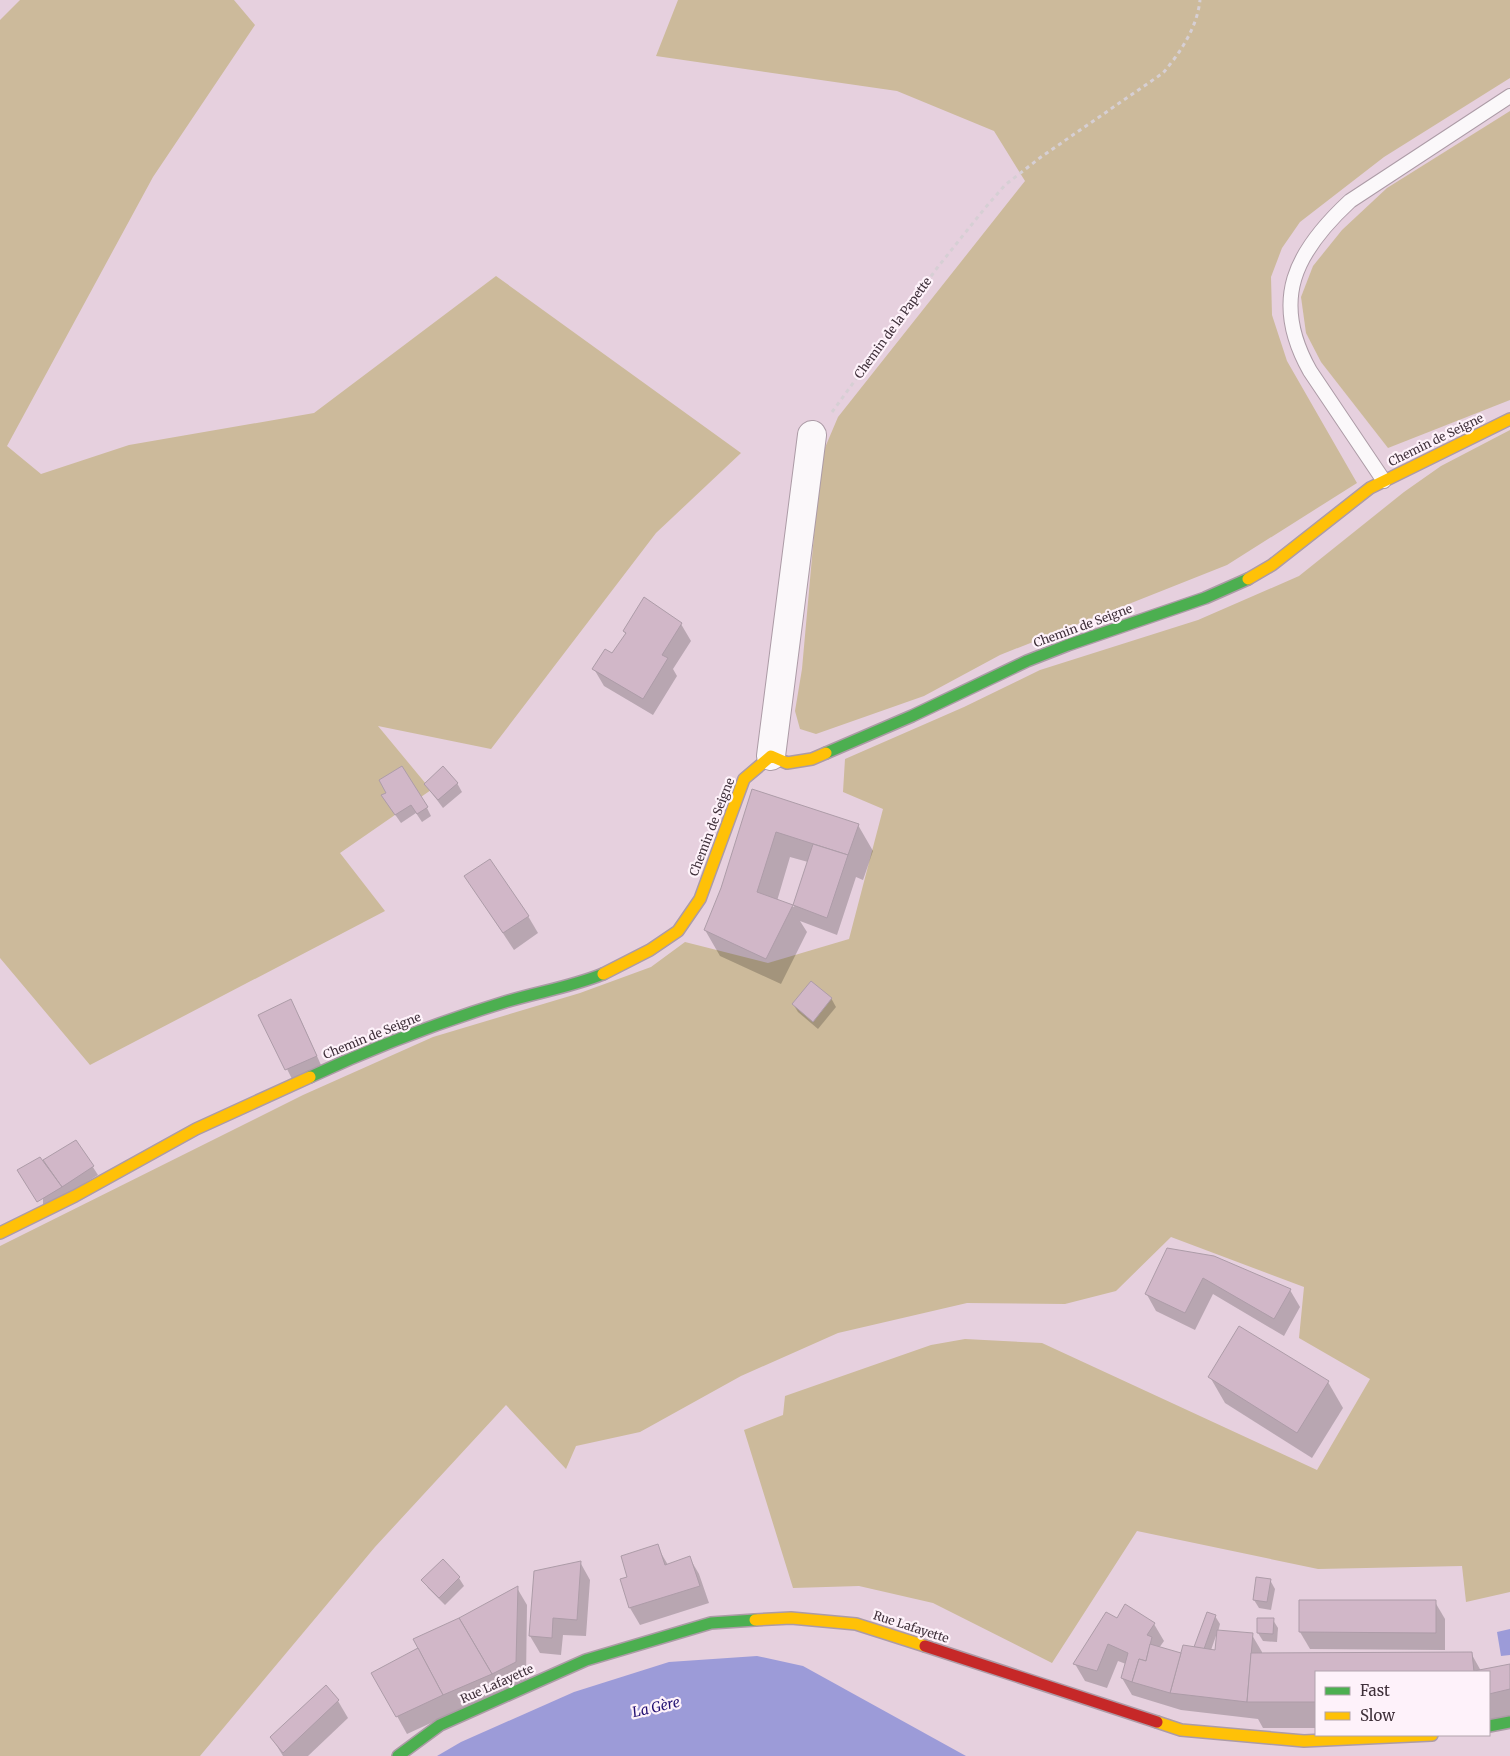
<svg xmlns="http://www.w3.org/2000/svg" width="1510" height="1756" font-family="Merriweather,serif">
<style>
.green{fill:#ccba9b}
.water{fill:#9c9bd8}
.shadow{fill:#0003;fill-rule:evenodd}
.building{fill:#d1b7c8;stroke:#ad9ca8}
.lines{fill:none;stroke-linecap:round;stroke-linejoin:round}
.lane-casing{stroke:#ac9ba6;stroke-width:16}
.street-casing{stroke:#ac9ba6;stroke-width:30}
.fast-casing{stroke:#ac9ba6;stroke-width:14}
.slow-casing{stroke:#ac9ba6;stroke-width:14}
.jam-casing{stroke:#ac9ba6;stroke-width:14}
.path{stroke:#d6cfd4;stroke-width:3;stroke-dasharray:4 4;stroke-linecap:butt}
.lane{stroke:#fbf8fa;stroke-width:14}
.street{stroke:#fbf8fa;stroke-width:28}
.fast{stroke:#4caf50;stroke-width:11}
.slow{stroke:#ffc107;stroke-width:11}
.jam{stroke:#c62828;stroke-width:11}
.labels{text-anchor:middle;stroke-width:4.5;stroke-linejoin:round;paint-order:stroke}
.street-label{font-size:12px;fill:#3f303a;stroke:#fef2fa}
.water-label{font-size:14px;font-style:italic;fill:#210f71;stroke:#fef2fa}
</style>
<rect width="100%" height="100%" fill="#e6d0de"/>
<g class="green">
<path d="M20,0h214l21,25 -102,152 -146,269 34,28 88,-29 185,-32 182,-137 245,177 -85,80 -165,216 -113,-23 53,64 -91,63 45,58 -295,154 -90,-107v-938z"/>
<path d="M678,0h832v78l-126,79 -84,65 -18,26 -11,29 1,38 15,46 70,122 -130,82 -227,90 -76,41 -108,38 -16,-5 -5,-18 7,-42 19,-212 17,-40 187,-236 -31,-50 -97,-40 -241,-35z"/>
<path d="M1510,111v289l-122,48 -67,-86 -15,-29 -5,-36 12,-31 29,-36 45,-42z"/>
<path d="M1510,430v1162l-44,10 -4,-36 -144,3 -181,-38 -85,132 -119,-60 -74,-17 -66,2 -49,-158 39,-15 2,-19 146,-51 34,-6 77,4 275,127 53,-91 -71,-41 5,-51 -133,-50 -55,54 -51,13 -98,-1 -129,30 -97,43 -101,56 -64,14 -10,23 -60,-64 -131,142 -175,209h-200v-510l303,-151 130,-58 147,-44 71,-26 34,-25 83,21 81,-24 34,-130 -40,-17 2,-33 119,-52 76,-37 158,-50 101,-44 105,-84 37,-26z"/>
</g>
<g class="water">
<path d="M1510,1629v26l-9,1 -4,-24z"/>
<path d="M757,1656l46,10 163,90h-529l24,-14 113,-50 95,-30z"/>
</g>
<g class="shadow">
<path d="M681,624l10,17 -18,28 4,7 -24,39 -49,-29 -10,-17 18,-14 14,-20 -2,-4z"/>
<path d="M457,783l5,9 -19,16 -18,-24z"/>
<path d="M752,791l106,34 15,26 -10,29 -7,-3 -19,58 -37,-14 7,11 -26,52 -61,-28 -15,-26 18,-41zM790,857l18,5 -14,45 -17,-6z"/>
<path d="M382,796l45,12 4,8 -9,6 -6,-9 -15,10z"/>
<path d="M466,877l62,39 10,17 -24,17z"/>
<path d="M831,998l5,9 -18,22 -20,-17 -5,-8z"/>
<path d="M290,1001l10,17 25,56 -29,13 -36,-72z"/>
<path d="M76,1141l22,34 -55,34v-47z"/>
<path d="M1168,1249l122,41 10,17 -16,29 -71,-42 -18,36 -39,-19 -10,-18z"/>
<path d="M1210,1377l118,5 15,26 -31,50 -87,-55z"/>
<path d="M657,1546l11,19 21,-8 10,17 10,29 -69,22 -10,-17z"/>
<path d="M443,1561l16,17 5,8 -19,19 -17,-17 -5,-8z"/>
<path d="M580,1562l10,18 -4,56 -23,-1 -2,20 -21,-2 -10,-17z"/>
<path d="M1270,1580l5,9 -4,21 -12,-2 -5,-8z"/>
<path d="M517,1588l10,17 -1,74 -119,55 -34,-61 47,-24 40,-30z"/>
<path d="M1435,1602l10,17v31l-135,-1 -10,-17z"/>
<path d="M1215,1616l5,8 -2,8 34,3 10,17v3l209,-2 10,18 29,-6v53l-21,4v-50h-173v56h-53l-5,-9 -77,-9 -49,-15 -10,-17 4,-14 -8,-3 -11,27 -22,-7 -10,-17 43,-45 36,5 10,17 -5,7 23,7 13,-7zM1217,1633l-1,18 -5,-1z"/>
<path d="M1258,1619l15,1 5,8 -1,14 -14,-1 -5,-8z"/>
<path d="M326,1687l12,14 10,17 -40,38h-25l-11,-18z"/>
</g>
<g class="building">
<path d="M644,597l38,26 -20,32 6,3 -25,41 -51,-30 13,-20 7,4 14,-20 -3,-2z"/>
<path d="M402,766l26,41 -11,7 -6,-9 -16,10 -14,-20 5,-2 -7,-13z"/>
<path d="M443,766l15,17 -20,17 -14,-16z"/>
<path d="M752,789l107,35 -11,31 -72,-23 -19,60 36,13 -27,54 -62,-29 17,-42z"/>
<path d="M813,844l35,11 -21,63 -34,-13z"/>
<path d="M490,859l39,57 -26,17 -39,-57z"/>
<path d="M811,981l21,17 -19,24 -21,-18z"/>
<path d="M291,999l26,57 -32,14 -27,-55z"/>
<path d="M76,1140l18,26 -32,21 -19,-27z"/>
<path d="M40,1157l22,30 -25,15 -20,-32z"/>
<path d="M1167,1248l47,8 77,33 -17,30 -71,-41 -18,35 -40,-19z"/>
<path d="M1239,1326l90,55 -32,52 -89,-56z"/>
<path d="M658,1544l7,21 25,-9 10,30 -71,22 -9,-29 7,-2 -6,-21z"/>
<path d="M443,1559l17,18 -21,21 -18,-18z"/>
<path d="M581,1561l-4,59 -24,-2 -1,20 -23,-2 5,-65z"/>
<path d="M1256,1577l15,2 -4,23 -14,-2z"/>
<path d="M518,1586l-2,76 -24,12 -33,-56z"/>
<path d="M1299,1600h137v33l-137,-1z"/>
<path d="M1125,1604l30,19 -8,12 5,2 -6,24 -7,-2 -7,23 -11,-4 7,-25 -20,-9 -11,27 -24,-7 33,-52 11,6z"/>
<path d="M1207,1612l9,3 -12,34 -10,-2z"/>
<path d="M459,1618l33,56 -49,21 -30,-56z"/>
<path d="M1257,1618h17l-1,16 -16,-1z"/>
<path d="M1217,1630l36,3 -6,69 -77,-9 13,-48 32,5z"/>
<path d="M1150,1644l31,9 -11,40 -38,-11 7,-23 7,2z"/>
<path d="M418,1648l25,47 -47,22 -25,-44z"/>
<path d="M1472,1652l2,20h-158v30h-69l4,-49z"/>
<path d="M1510,1664v25l-21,5v-22h-15v-1z"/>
<path d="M326,1685l13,15 -56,53 -13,-16z"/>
</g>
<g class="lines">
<g class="lane-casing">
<path id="lane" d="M1384,481l-74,-110c-40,-71 -15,-119 40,-170l160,-105"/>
</g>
<g class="street-casing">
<path id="street" d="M771,756l41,-321"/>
</g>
<g class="fast-casing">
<g id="fast">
<path d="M826,753l86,-37 115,-55 41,-16 137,-47 43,-19"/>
<path d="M310,1077c62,-29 130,-55 195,-75 33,-10 66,-15 98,-28"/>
<path d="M1489,1726l21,-4"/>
<path d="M398,1756l42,-31 146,-65 125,-37 44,-3"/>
</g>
</g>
<g class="slow-casing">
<g id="slow">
<path d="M1248,579l24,-14 98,-77 140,-69"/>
<path d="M603,974l47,-24 28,-19 22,-32 44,-120 27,-23 16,7 25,-4 14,-6"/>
<path d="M0,1233l75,-37 121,-67 114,-52"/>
<path d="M755,1620l36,-2 65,6 69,22"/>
<path d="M1157,1722l24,8 123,11 128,-6"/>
</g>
</g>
<g class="jam-casing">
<path id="jam" d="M925,1646l232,76"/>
</g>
<path class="path" d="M832,412l105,-144 48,-60 20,-23 36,-28 122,-84c17,-20 34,-45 37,-73"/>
<use href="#lane" class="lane"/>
<use href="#street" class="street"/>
<use href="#fast" class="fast"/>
<use href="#slow" class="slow"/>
<use href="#jam" class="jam"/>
</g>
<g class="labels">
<g class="street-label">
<text transform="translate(893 328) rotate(-54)" y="4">Chemin de la Papette</text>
<text transform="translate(1436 440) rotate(-26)" y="4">Chemin de Seigne</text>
<text transform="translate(1083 626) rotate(-20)" y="4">Chemin de Seigne</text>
<text transform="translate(712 827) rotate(-69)" y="4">Chemin de Seigne</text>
<text transform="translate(372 1036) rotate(-22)" y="4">Chemin de Seigne</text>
<text transform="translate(911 1627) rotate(18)" y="4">Rue Lafayette</text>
<text transform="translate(497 1684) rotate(-24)" y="4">Rue Lafayette</text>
</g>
<g class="water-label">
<text transform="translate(656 1707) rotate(-13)" y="5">La Gère</text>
</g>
</g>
<rect x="1315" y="1671" width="175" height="65" fill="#fef2fa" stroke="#b2a4ad"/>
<rect x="1325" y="1687" width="25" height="8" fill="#4caf50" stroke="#b2a4ad"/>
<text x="1360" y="1696" font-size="15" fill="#3f303a">Fast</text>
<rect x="1325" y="1712" width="25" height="8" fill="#ffc107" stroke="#b2a4ad"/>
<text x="1360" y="1721" font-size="15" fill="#3f303a">Slow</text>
</svg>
